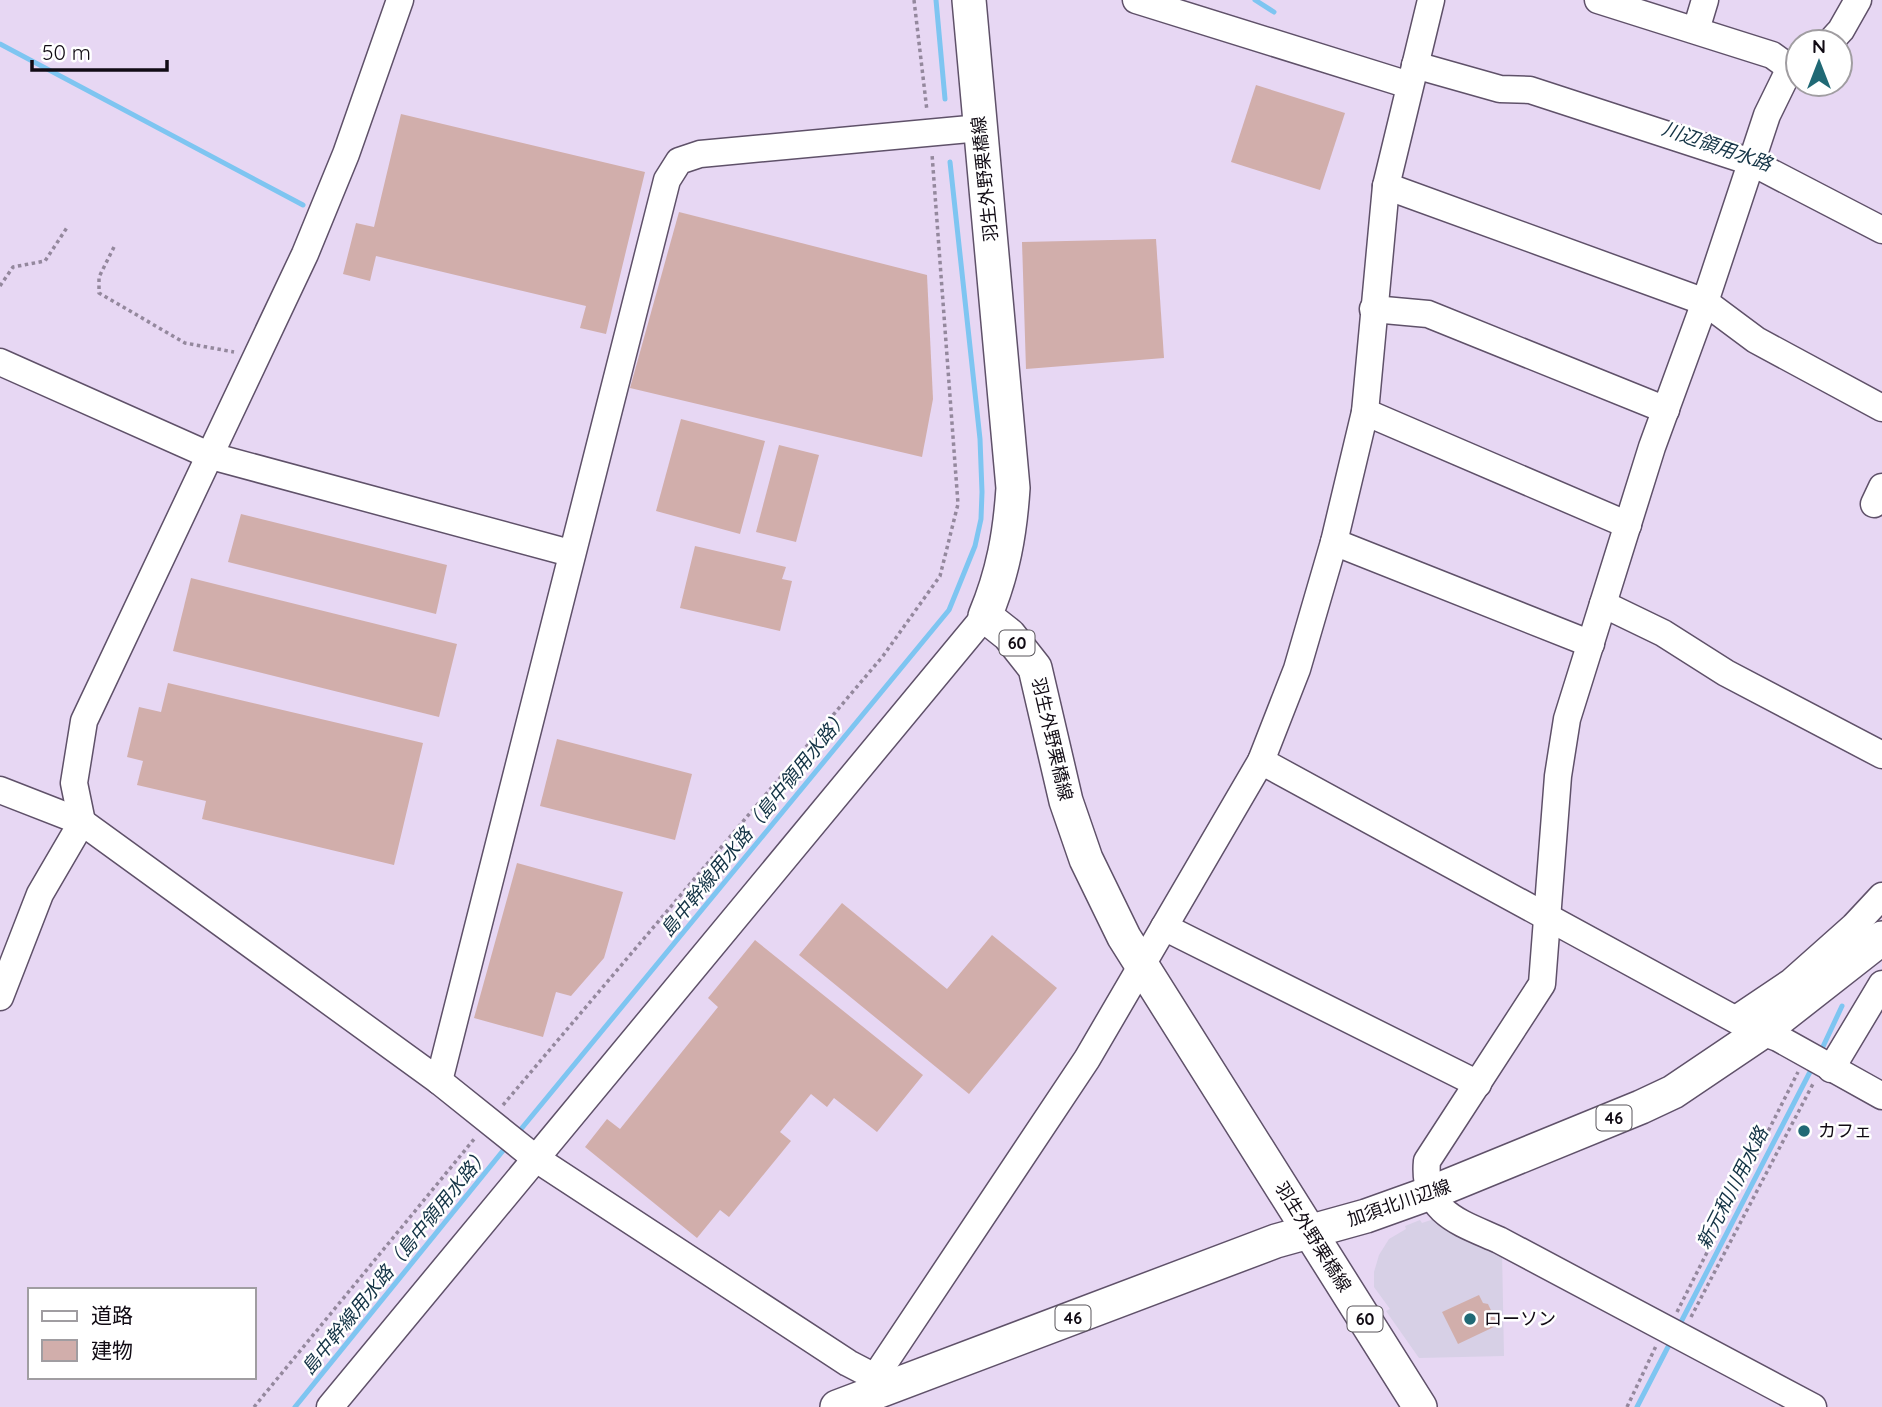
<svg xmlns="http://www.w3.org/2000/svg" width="1882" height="1407" font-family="Quicksand,'Noto Sans JP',sans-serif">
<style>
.commercial{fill:#d7d0e6}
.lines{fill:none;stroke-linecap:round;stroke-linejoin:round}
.stream{stroke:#7ec5f1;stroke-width:5}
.building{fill:#d1aeab}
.minor-casing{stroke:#5f5169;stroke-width:29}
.major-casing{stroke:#5f5169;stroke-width:36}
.path{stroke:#94889d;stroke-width:3.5;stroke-dasharray:3.5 3.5;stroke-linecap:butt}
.minor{stroke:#fff;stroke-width:26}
.major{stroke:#fff;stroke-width:33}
.poi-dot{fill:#206975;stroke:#fff;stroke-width:2.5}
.labels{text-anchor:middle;stroke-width:5;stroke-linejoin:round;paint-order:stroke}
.shield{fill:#fff;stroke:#58545a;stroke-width:2}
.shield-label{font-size:16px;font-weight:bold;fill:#110b14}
.street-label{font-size:18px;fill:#110b14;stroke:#fff}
.poi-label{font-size:18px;fill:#110b14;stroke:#fff;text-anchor:start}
.water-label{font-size:19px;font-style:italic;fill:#133345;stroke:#fff}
</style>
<rect width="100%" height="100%" fill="#e7d7f3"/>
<path class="commercial" d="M1431,1217l71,34 2,105 -85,2 -33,-47 4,-2 -16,-22v-15l5,-17 10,-16 17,-10 -1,-3 15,-6 2,3 9,-3z"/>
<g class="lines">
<g class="stream">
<path d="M936,0l9,99"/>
<path d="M1255,0l19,12"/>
<path d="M0,44l303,161"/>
<path d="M1820,1053l22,-47"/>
<path d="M517,1134l432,-524 26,-64 6,-27 1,-27 -2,-53 -30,-277"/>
<path d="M1681,1322l131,-254"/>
<path d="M295,1407l211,-260"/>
<path d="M1637,1407l33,-64"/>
</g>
</g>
<g class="building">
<path d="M1256,85l89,28 -25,77 -89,-28z"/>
<path d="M401,114l244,58 -39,162 -26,-6 6,-22 -210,-50 -6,25 -27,-7 13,-51 18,4z"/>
<path d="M679,212l248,63 6,124 -11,58 -292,-69z"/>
<path d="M1156,239l8,119 -138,11 -4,-127z"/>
<path d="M681,419l84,22 -25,93 -84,-23z"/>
<path d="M779,445l40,10 -23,87 -40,-10z"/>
<path d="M241,514l206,51 -11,49 -208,-52z"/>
<path d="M695,546l91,21 -4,12 10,2 -12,50 -100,-23z"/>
<path d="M191,578l266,66 -18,73 -266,-66z"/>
<path d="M168,683l255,60 -29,122 -192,-46 4,-18 -69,-16 6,-24 -16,-4 12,-50 22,5z"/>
<path d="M557,739l135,35 -17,66 -135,-34z"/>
<path d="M517,863l106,29 -19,66 -33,38 -15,-4 -13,45 -69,-19z"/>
<path d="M842,903l105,86 45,-54 65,53 -88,106 -170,-139z"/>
<path d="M755,940l168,135 -46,57 -43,-34 -7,9 -16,-13 -31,38 11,9 -62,76 -9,-7 -23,28 -112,-91 22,-28 13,10 98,-122 -10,-9z"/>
<path d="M1479,1295l4,8 5,1 10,21 -40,19 -16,-32z"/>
</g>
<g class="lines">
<g class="minor-casing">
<g id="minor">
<path d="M1136,0l273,85"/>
<path d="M1598,0l174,55 18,13"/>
<path d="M1696,30l9,-30"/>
<path d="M1830,42l11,-12 17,-30"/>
<path d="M1798,63l-8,5 -23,47 -62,187 -53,145 -85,272 -9,57 -16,208 -115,177c-5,52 34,62 72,79l314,167"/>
<path d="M1415,65l85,24 30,1 221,72 131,68"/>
<path d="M1386,186l319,116 51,38 126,68"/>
<path d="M1373,309l55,5 238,96"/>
<path d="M0,362l211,94 359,97"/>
<path d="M1365,412l263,113"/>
<path d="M1874,504l8,-17"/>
<path d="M1334,542l257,102"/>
<path d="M1603,604l60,29 63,40 156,82"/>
<path d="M1261,761l488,266 29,11 104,58"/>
<path d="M0,790l82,32 357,259 96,77 313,205 27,14"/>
<path d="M1164,927l314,157"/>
<path d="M0,997l40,-103 42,-72 -8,-39 10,-62 221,-467 41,-100 54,-154"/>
<path d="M1736,1019l55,-37 63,-56 28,-30"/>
<path d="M1831,1069l51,-85"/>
<path d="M439,1081l228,-901 12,-19 21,-7 280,-26"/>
<path d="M868,1405l-1,-9 8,-19 212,-318 174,-298 36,-92 37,-127 31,-130 21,-226 45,-186"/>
<path d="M330,1407l655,-791"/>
</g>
</g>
<g class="major-casing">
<g id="major">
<path d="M969,0l44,488c-3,46 -10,85 -28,128l24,19 26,33 31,133 20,58 38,78 296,470"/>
<path d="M837,1407l439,-166 90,-25 67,-24 208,-85 32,-15 89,-60 120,-94"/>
</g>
</g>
<g class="path">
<path d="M914,0l13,111"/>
<path d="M114,247l-15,30v16l86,50 49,9"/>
<path d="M0,286l13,-19 32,-6 23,-35"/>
<path d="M503,1105l380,-449 57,-80 18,-72 -26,-350"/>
<path d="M1677,1312l121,-240"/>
<path d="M1691,1317l123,-235"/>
<path d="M254,1407l221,-269"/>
<path d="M1627,1407l29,-61"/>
</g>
<use href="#minor" class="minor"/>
<use href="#major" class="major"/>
</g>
<g class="poi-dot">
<circle cx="1804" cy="1131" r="7"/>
<circle cx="1470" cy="1319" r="7"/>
</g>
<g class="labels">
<g class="shield">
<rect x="999.5" y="630.5" width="35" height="25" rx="5"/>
<rect x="1596.5" y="1105.5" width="35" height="25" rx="5"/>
<rect x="1055.5" y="1305.5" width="35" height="25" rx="5"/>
<rect x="1347.5" y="1306.5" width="35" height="25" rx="5"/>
</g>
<g class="shield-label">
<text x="1017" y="649">60</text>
<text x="1614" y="1124">46</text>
<text x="1073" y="1324">46</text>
<text x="1365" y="1325">60</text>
</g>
<g class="street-label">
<text transform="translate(985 179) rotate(-96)" y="6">羽生外野栗橋線</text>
<text transform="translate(1052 739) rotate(77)" y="6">羽生外野栗橋線</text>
<text transform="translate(1399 1203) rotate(-19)" y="6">加須北川辺線</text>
<text transform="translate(1313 1237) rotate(58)" y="6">羽生外野栗橋線</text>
</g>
<g class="poi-label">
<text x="1818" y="1137">カフェ</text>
<text x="1484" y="1325">ローソン</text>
</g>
<g class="water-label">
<text transform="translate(1717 146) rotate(19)" y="7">川辺領用水路</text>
<text transform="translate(754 823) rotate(-51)" y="7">島中幹線用水路（島中領用水路）</text>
<text transform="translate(1732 1188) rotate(-63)" y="7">新元和川用水路</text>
<text transform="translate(395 1261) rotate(-51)" y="7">島中幹線用水路（島中領用水路）</text>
</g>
</g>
<rect x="28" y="1288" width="228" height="91" fill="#ffffff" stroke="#a09da1" stroke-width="2"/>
<rect x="42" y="1311" width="35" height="10" fill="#ffffff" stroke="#a09da1" stroke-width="2"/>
<text x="91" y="1323" font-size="21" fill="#110b14">道路</text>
<rect x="42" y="1340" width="35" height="21" fill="#d1aeab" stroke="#a09da1" stroke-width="2"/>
<text x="91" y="1358" font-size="21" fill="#110b14">建物</text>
<g transform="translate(1819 63)"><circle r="33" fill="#ffffff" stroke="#a09da1" stroke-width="2"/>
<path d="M0-5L12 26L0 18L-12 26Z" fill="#206975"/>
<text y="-10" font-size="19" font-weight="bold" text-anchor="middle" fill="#110b14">N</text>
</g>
<path d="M32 60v10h135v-10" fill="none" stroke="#110b14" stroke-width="3.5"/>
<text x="42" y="60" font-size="21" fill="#110b14" stroke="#ffffff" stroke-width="5" paint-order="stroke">50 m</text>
</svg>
